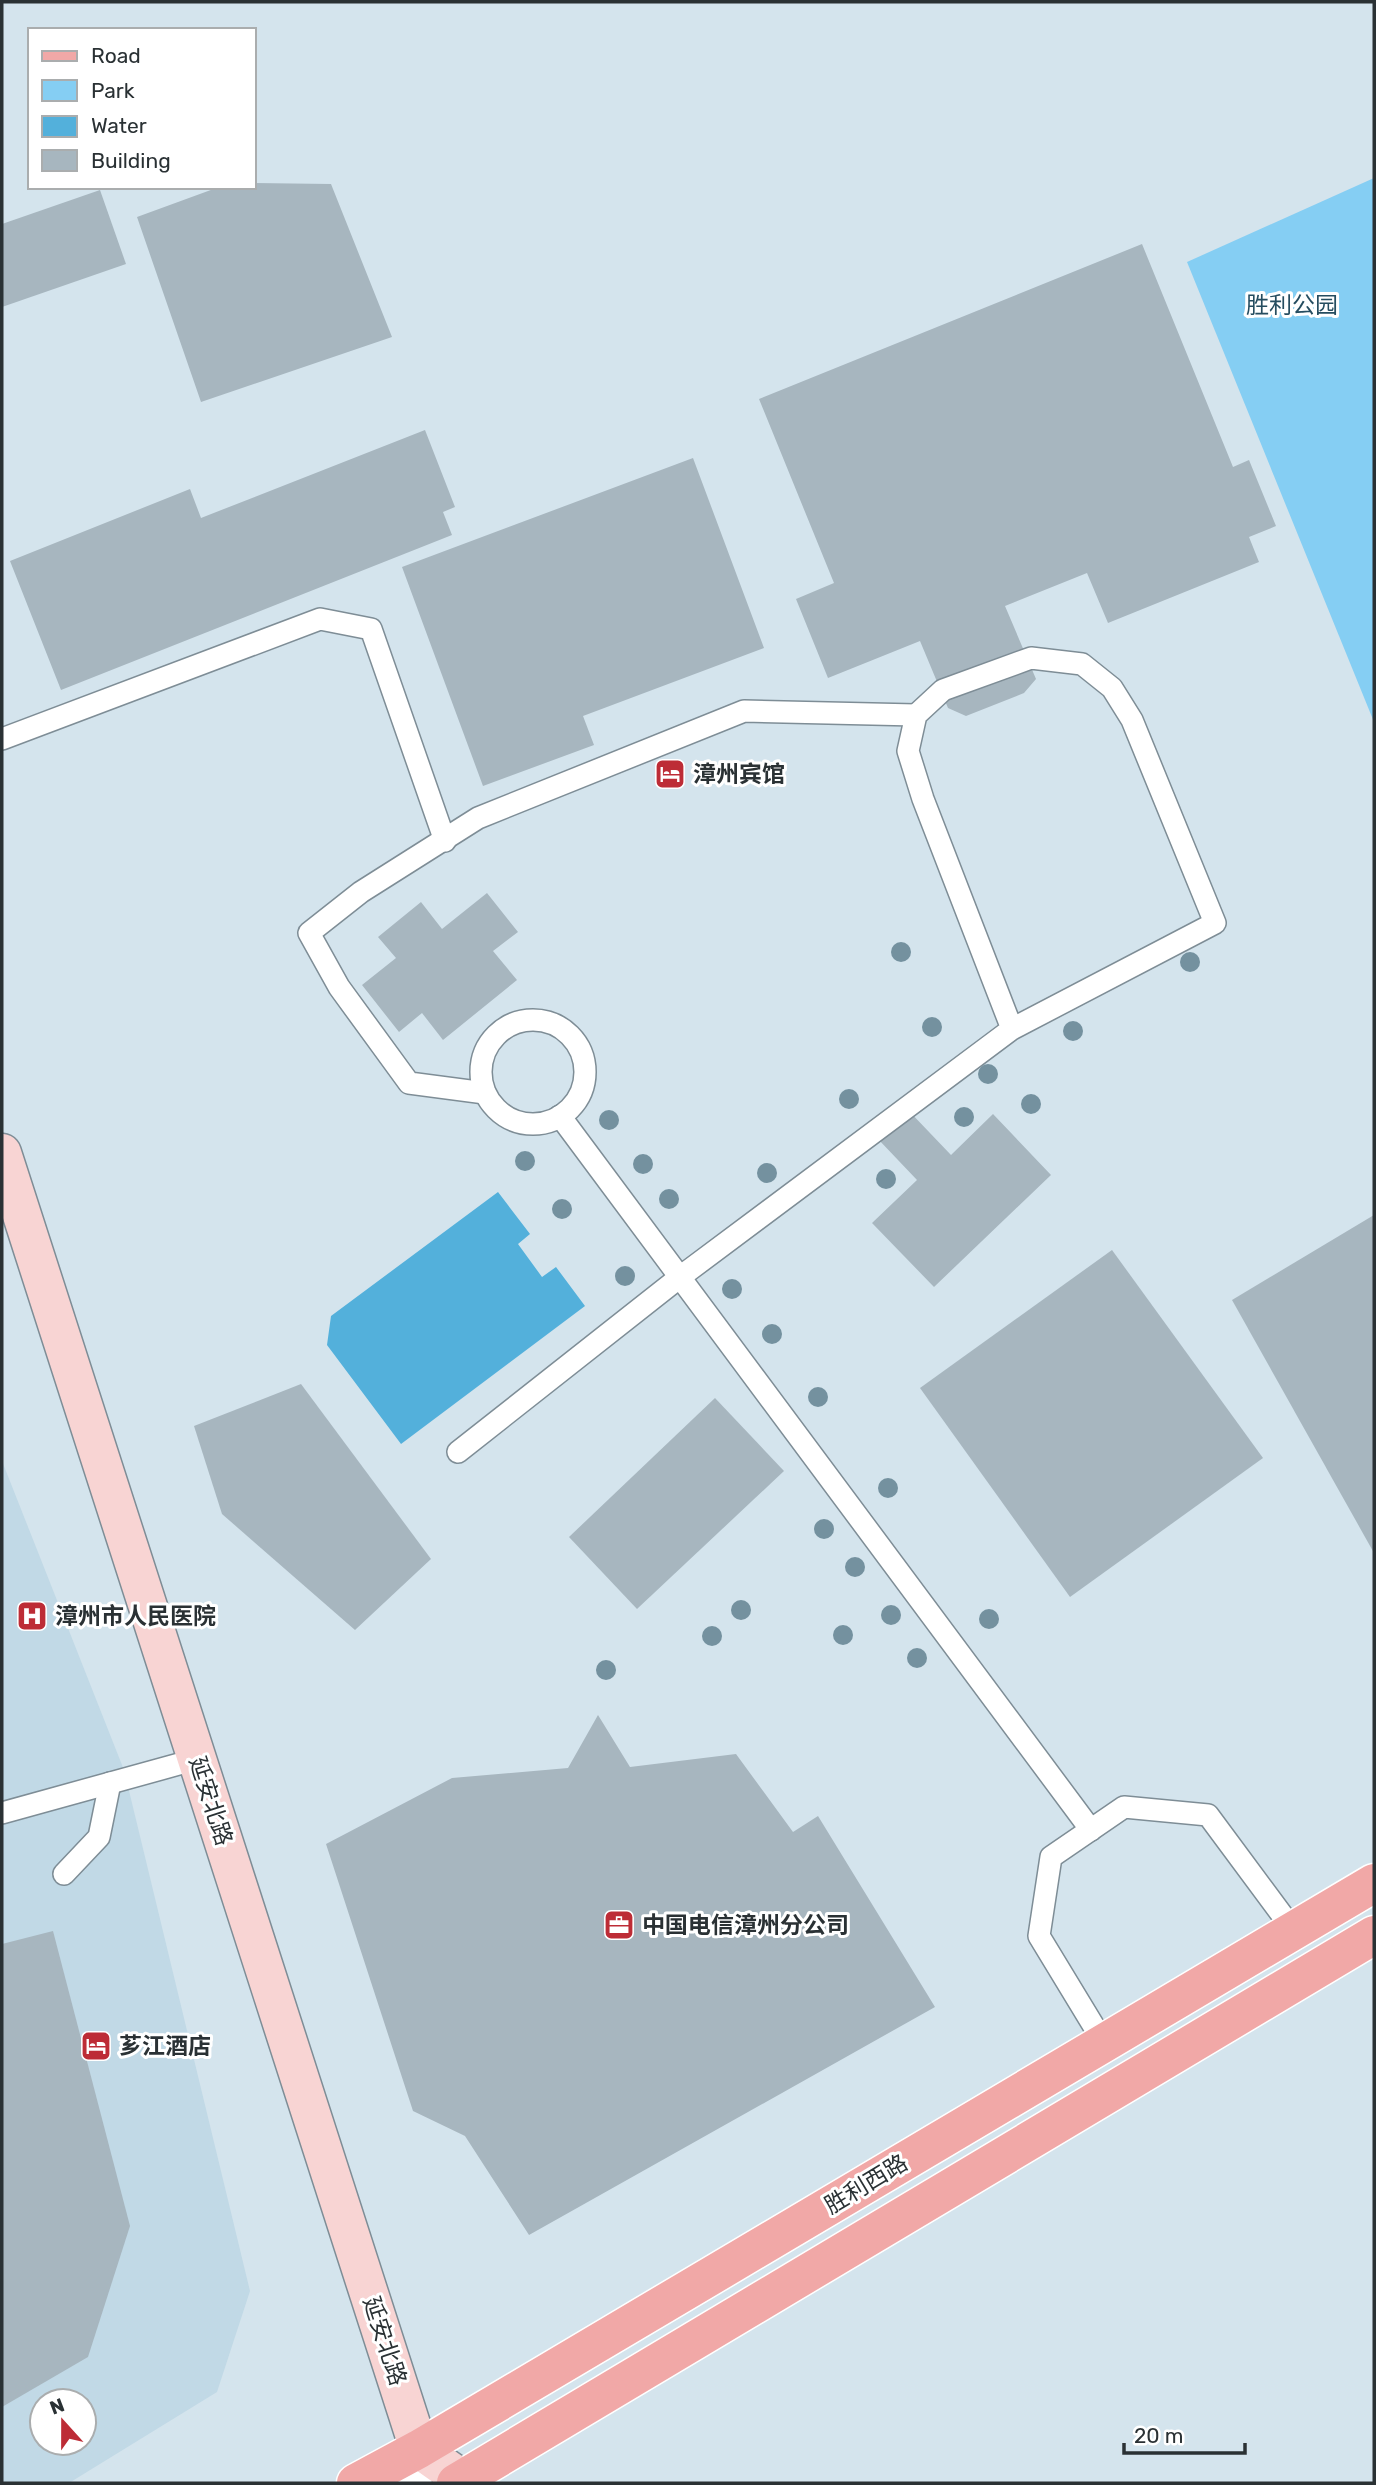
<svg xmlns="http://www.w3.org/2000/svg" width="1376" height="2485" font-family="Rubik,'Noto Sans SC',sans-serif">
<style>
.built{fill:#c1d9e6;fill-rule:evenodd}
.green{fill:#85cef3}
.water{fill:#53b0db}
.building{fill:#a7b6bf}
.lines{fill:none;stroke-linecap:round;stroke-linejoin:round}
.lane-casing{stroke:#7e8d96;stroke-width:24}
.street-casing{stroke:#7e8d96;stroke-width:41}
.secondary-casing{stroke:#7e8d96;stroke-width:41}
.primary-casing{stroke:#fff;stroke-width:41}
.lane{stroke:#fff;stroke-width:21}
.street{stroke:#fff;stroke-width:38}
.secondary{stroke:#f8d4d3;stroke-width:38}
.primary{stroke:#f1a8a7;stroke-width:38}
.tree{fill:#74919f}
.labels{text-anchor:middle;stroke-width:6;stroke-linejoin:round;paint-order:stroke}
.park-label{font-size:23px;fill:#254d60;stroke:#fff}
.poi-label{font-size:23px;font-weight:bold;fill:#2a3134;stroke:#fff;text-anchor:start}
.street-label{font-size:23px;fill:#2a3134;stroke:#fff}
</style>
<rect width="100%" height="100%" fill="#d4e4ed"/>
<path class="built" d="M2,1461l122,309 126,521 -33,101 -148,91h-67zM42,2401h42v42h-42z"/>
<path class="green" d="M1374,178v544l-187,-460z"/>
<path class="water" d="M498,1192l32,42 -12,10 24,33 14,-10 29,39 -184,138 -74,-99 4,-29z"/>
<g class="building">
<path d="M254,183l77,1 61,153 -191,65 -64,-185 82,-30h35z"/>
<path d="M100,190l26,74 -124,43v-83z"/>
<path d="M1142,244l91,223 16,-7 27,66 -27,11 10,25 -151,61 -21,-50 -82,33 31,73 -12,14 -58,23 -18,-8 -28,-67 -92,37 -32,-79 38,-16 -75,-184z"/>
<path d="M425,430l30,77 -12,5 9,23 -391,155 -51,-129 180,-72 11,29z"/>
<path d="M693,458l71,190 -181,68 11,29 -111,41 -81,-219z"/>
<path d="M487,893l31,39 -25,19 24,29 -74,60 -21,-27 -23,19 -37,-47 34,-27 -18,-21 43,-35 21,27z"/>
<path d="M908,1110l43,45 42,-41 58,61 -117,112 -62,-64 45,-43 -39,-41z"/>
<path d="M1374,1215v338l-142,-253z"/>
<path d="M1112,1250l151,208 -193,139 -150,-209z"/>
<path d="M301,1384l130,175 -76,71 -133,-116 -28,-88z"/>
<path d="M715,1398l69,73 -147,138 -68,-72z"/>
<path d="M598,1715l32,52 106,-13 57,78 25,-16 117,191 -406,228 -64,-99 -52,-25 -87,-267 126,-66 116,-10z"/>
<path d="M53,1931l77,295 -42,131 -86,50v-463z"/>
</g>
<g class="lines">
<g class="lane-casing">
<g id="lane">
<path d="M2,739l318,-120 51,10 74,212"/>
<circle cx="533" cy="1072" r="52"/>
<path d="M485,1093l-76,-10 -70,-96 -30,-54 52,-41 117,-74 266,-107 172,4"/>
<path d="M560,1116l531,714"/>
<path d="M458,1452l222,-175 332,-248 203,-106 -83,-203 -20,-32 -30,-24 -51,-6 -88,32 -27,25 -8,36 15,48 89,230"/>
<path d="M2,1813l195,-54"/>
<path d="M64,1874l35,-37 11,-54"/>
<path d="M1104,2043l-65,-107 12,-79 73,-50 84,8 86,116"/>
</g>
</g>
<g class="street-casing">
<path id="street" d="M412,2483l7,-34"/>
</g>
<g class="secondary-casing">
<path id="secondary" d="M2,1153l417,1296 44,31"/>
</g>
<g class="primary-casing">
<g id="primary">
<path d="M356,2483l63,-34 955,-566"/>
<path d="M456,2483l918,-548"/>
</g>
</g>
<use href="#lane" class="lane"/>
<use href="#street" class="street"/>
<use href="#secondary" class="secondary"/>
<use href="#primary" class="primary"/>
</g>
<g class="tree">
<circle cx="901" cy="952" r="10"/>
<circle cx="1190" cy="962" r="10"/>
<circle cx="932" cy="1027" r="10"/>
<circle cx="1073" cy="1031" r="10"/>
<circle cx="988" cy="1074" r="10"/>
<circle cx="849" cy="1099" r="10"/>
<circle cx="1031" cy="1104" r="10"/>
<circle cx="964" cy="1117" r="10"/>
<circle cx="609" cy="1120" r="10"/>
<circle cx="525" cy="1161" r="10"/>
<circle cx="643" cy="1164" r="10"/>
<circle cx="767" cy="1173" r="10"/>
<circle cx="886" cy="1179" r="10"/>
<circle cx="669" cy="1199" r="10"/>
<circle cx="562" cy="1209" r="10"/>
<circle cx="625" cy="1276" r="10"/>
<circle cx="732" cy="1289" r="10"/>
<circle cx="772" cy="1334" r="10"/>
<circle cx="818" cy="1397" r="10"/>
<circle cx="888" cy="1488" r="10"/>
<circle cx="824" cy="1529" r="10"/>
<circle cx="855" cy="1567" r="10"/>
<circle cx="741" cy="1610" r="10"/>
<circle cx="891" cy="1615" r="10"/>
<circle cx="989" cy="1619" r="10"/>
<circle cx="843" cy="1635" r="10"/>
<circle cx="712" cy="1636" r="10"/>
<circle cx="917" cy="1658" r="10"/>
<circle cx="606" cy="1670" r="10"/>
</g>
<defs>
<g id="hotel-square" transform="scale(1.575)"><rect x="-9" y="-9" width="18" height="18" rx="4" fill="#bd2c36" stroke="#fff"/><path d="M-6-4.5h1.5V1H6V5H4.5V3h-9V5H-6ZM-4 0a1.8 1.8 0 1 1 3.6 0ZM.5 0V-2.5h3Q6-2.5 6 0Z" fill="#fff"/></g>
<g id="hospital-square" transform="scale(1.575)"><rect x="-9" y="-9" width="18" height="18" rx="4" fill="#bd2c36" stroke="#fff"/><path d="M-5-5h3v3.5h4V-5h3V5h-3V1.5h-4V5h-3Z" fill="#fff"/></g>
<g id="office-square" transform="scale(1.575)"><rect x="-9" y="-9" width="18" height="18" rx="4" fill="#bd2c36" stroke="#fff"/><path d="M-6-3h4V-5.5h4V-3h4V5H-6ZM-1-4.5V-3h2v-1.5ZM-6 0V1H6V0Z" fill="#fff"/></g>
</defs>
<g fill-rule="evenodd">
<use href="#hotel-square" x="670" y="774"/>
<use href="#hospital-square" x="32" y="1616"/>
<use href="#office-square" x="619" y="1925"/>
<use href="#hotel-square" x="96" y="2046"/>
</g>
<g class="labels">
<g class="park-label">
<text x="1292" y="313">胜利公园</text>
</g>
<g class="poi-label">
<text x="693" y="782">漳州宾馆</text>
<text x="55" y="1624">漳州市人民医院</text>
<text x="642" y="1933">中国电信漳州分公司</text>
<text x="119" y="2054">芗江酒店</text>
</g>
<g class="street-label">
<text transform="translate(211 1801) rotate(72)" y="8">延安北路</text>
<text transform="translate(866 2184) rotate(-31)" y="8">胜利西路</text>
<text transform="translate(385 2341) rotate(72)" y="8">延安北路</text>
</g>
</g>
<rect width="1376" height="2485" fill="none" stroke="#2a3134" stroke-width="7"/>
<rect x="28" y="28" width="228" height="161" fill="#ffffff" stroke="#aaadae" stroke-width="2"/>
<rect x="42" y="51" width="35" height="10" fill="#f1a8a7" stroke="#aaadae" stroke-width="2"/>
<text x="91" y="63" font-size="21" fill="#2a3134">Road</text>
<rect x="42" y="80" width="35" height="21" fill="#85cef3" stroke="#aaadae" stroke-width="2"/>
<text x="91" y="98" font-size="21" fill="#2a3134">Park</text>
<rect x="42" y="116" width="35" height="21" fill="#53b0db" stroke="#aaadae" stroke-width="2"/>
<text x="91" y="133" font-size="21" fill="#2a3134">Water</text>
<rect x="42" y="150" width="35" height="21" fill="#a7b6bf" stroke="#aaadae" stroke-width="2"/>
<text x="91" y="168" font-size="21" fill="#2a3134">Building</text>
<g transform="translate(63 2422) rotate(339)"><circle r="33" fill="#ffffff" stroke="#aaadae" stroke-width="2"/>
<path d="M0-5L12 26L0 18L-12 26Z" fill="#bd2c36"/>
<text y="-10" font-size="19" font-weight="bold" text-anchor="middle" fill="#2a3134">N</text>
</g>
<path d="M1124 2443v10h121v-10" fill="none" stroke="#2a3134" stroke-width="3.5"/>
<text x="1134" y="2443" font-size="21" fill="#2a3134" stroke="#ffffff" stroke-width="5" paint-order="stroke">20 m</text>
</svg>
